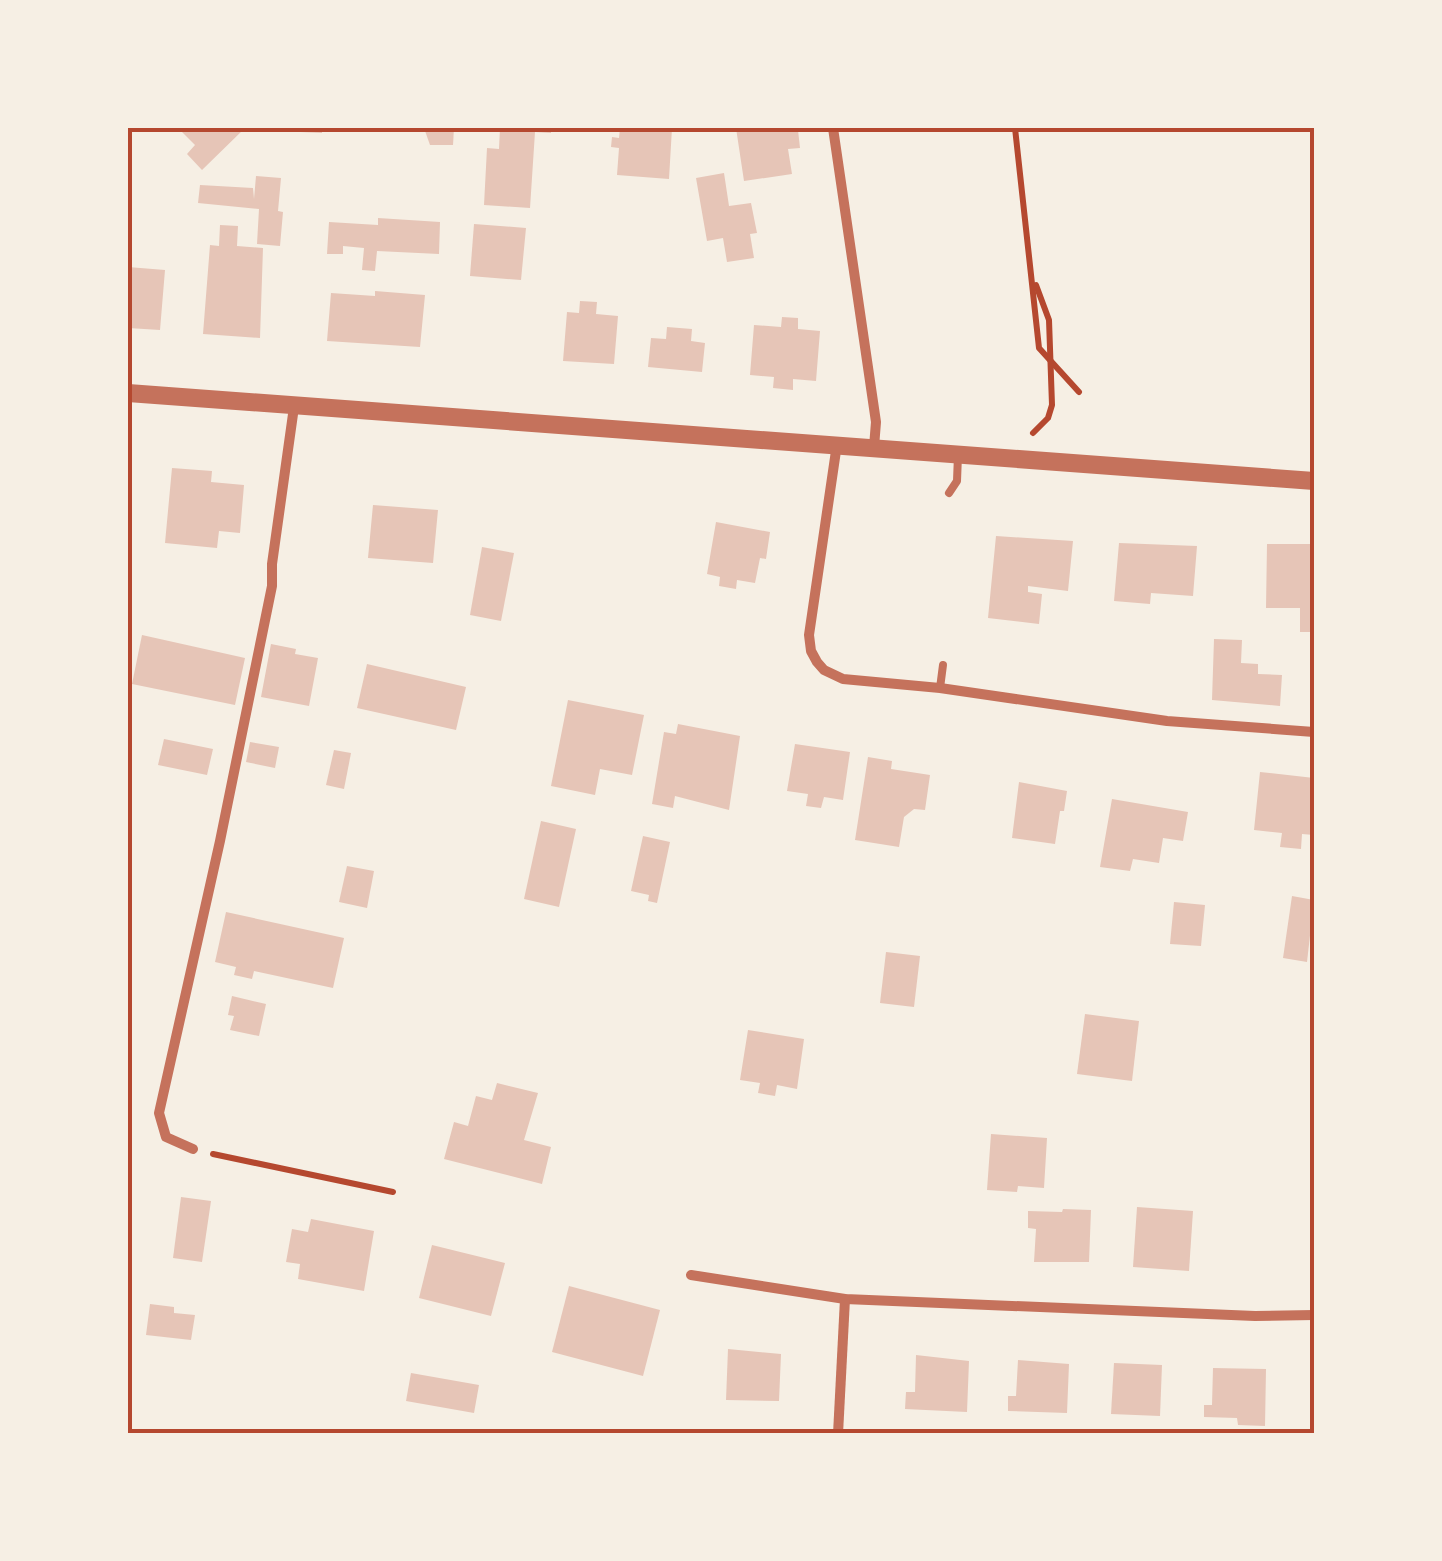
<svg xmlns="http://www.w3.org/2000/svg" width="1442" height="1561" font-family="'Golos Text',sans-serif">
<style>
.building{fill:#e6c5b7}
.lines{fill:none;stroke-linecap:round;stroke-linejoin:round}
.path{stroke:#b5482f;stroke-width:6}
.service{stroke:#c5725c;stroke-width:8}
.minor{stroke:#c5725c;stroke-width:10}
.tertiary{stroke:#c5725c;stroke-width:18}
.neatline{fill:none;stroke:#b5482f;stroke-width:4}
</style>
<rect width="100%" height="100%" fill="#f6efe4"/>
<g class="building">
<path d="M178,128h67l-43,42 -15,-16 8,-9z"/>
<path d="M279,128h43v5l-43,-2z"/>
<path d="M424,128h30l-1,17h-23z"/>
<path d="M500,128h51v5l-16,-1 -5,76 -46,-3 3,-57 12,1z"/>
<path d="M620,128h52l-3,51 -52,-4 2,-27 -8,-1 1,-10 7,1z"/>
<path d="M736,128l62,2 2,18 -12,1 4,25 -48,7z"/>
<path d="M724,173l5,33 22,-3 6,30 -7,1 4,24 -27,4 -4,-24 -16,3 -11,-63z"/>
<path d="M256,176l25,2 -3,33 5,1 -3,34 -23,-2 2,-35 -61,-6 2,-18 53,3 1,11z"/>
<path d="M378,218l62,4 -1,32 -62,-3 -2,20 -13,-1 2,-22 -21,-2v8h-16l2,-32 49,3z"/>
<path d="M474,224l52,4 -5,52 -51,-4z"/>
<path d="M220,225l18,1 -1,20 26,2 -3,90 -57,-4 7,-89 9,1z"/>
<path d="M128,267l37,3 -5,60 -32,-2z"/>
<path d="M375,291l50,4 -5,52 -93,-6 4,-48 44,3z"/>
<path d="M580,301l17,1 -1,12 22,2 -4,48 -51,-3 4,-49 12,1z"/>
<path d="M782,317l16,1v11l22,2 -4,50 -23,-2v11l-20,-2 1,-11 -24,-2 4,-50 27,2z"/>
<path d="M667,327l25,2 -1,12 14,2 -3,29 -54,-5 3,-29 15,1z"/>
<path d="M172,468l40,3 -1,11 33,3 -4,48 -21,-2 -2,17 -52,-5z"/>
<path d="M373,505l65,5 -5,53 -65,-5z"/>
<path d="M716,522l54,10 -4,27 -6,-1 -5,25 -18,-3 -1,9 -17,-3 1,-9 -13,-3z"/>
<path d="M996,536l77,5 -5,50 -40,-5v6l14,2 -3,30 -51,-6z"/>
<path d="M1119,543l78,3 -4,50 -42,-3 -1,11 -36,-3z"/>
<path d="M1267,544h47v88h-14v-24h-34z"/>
<path d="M482,547l32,6 -13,68 -31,-6z"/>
<path d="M142,635l103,23 -10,47 -103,-21z"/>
<path d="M1214,639l28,1 -1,23 17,1v10l24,1 -2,31 -68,-6z"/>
<path d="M271,644l25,5 -1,5 23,4 -9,48 -48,-9z"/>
<path d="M367,664l99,23 -10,43 -99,-22z"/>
<path d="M568,700l76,15 -12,60 -32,-6 -5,26 -44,-9z"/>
<path d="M678,724l62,12 -11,74 -54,-14 -2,12 -21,-4 12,-72 12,2z"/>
<path d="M164,739l49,10 -6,26 -49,-10z"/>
<path d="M250,742l29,5 -4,21 -29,-6z"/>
<path d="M795,744l55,8 -7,48 -19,-3 -3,11 -15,-2 2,-12 -21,-3z"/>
<path d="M334,750l17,3 -7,36 -18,-4z"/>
<path d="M868,757l24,4 -1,8 39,6 -5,35 -11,-1 -10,8 -5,30 -44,-7z"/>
<path d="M1260,772l54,6v57l-12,-1 -1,15 -21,-2 2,-14 -28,-3z"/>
<path d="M1019,782l48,9 -3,20h-4l-5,33 -43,-6z"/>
<path d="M1112,799l76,13 -5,29 -20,-3 -4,25 -26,-4 -3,12 -30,-4z"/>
<path d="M541,821l35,8 -17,78 -35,-8z"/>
<path d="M643,836l27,6 -13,61 -9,-2 1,-6 -18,-4z"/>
<path d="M347,866l27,5 -7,37 -28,-6z"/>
<path d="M1292,896l22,4 -7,62 -24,-4z"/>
<path d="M1174,902l31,3 -4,41 -31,-2z"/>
<path d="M226,912l118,26 -11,50 -79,-17 -2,8 -18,-4 2,-8 -21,-5z"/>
<path d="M886,952l34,4 -6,51 -34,-4z"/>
<path d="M232,996l34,8 -7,32 -29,-6 4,-14 -6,-1z"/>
<path d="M1085,1014l54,7 -7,60 -55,-7z"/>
<path d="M748,1030l56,9 -7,50 -20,-4 -2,11 -17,-3 2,-10 -20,-3z"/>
<path d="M497,1083l41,10 -14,47 27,7 -9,37 -98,-25 10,-37 14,4 8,-30 16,4z"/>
<path d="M991,1134l56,4 -3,50 -26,-2 -1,6 -30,-2z"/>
<path d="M181,1197l30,4 -9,61 -29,-4z"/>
<path d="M1137,1207l56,4 -4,60 -56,-4z"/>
<path d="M1063,1209l28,1 -2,52h-55l2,-33 -8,-1v-17l34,1z"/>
<path d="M311,1219l63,12 -10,60 -66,-12 2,-15 -14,-2 6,-33 16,3z"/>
<path d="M432,1245l73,18 -14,53 -72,-18z"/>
<path d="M569,1286l91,24 -17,66 -91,-24z"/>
<path d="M150,1304l24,3v6l21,2 -4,25 -45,-5z"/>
<path d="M728,1349l53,5 -2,47 -53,-1z"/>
<path d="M916,1355l53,6 -2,51 -62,-3 1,-17h9z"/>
<path d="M1018,1360l51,4 -2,49 -59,-2v-15h8z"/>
<path d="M1114,1363l48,2 -2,51 -49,-2z"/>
<path d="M1213,1368l53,1 -1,57 -27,-1 -1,-7 -33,-1v-12h8z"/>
<path d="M411,1373l68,12 -5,28 -68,-12z"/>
</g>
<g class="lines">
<g class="path">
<path d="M1015,128l24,220 40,44"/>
<path d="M1033,433l15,-15 4,-13 -3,-85 -13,-35"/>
<path d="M213,1154l180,38"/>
</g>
<g class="service">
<path d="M949,493l8,-12 1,-26"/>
<path d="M940,688l3,-23"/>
</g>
<g class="minor">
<path d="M833,128l43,294 -2,25"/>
<path d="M837,444l-28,191 2,16 6,11 7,8 19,9 97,9 227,33 147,11"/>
<path d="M193,1149l-27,-12 -7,-24 61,-272 52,-255v-22l22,-157"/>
<path d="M691,1275l154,24 410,17 59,-1"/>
<path d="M838,1434l7,-135"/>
</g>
<path class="tertiary" d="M128,393l1186,88"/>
</g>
<rect width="1442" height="1561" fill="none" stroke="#f6efe4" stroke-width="260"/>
<rect x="130" y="130" width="1182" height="1301" class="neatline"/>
</svg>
